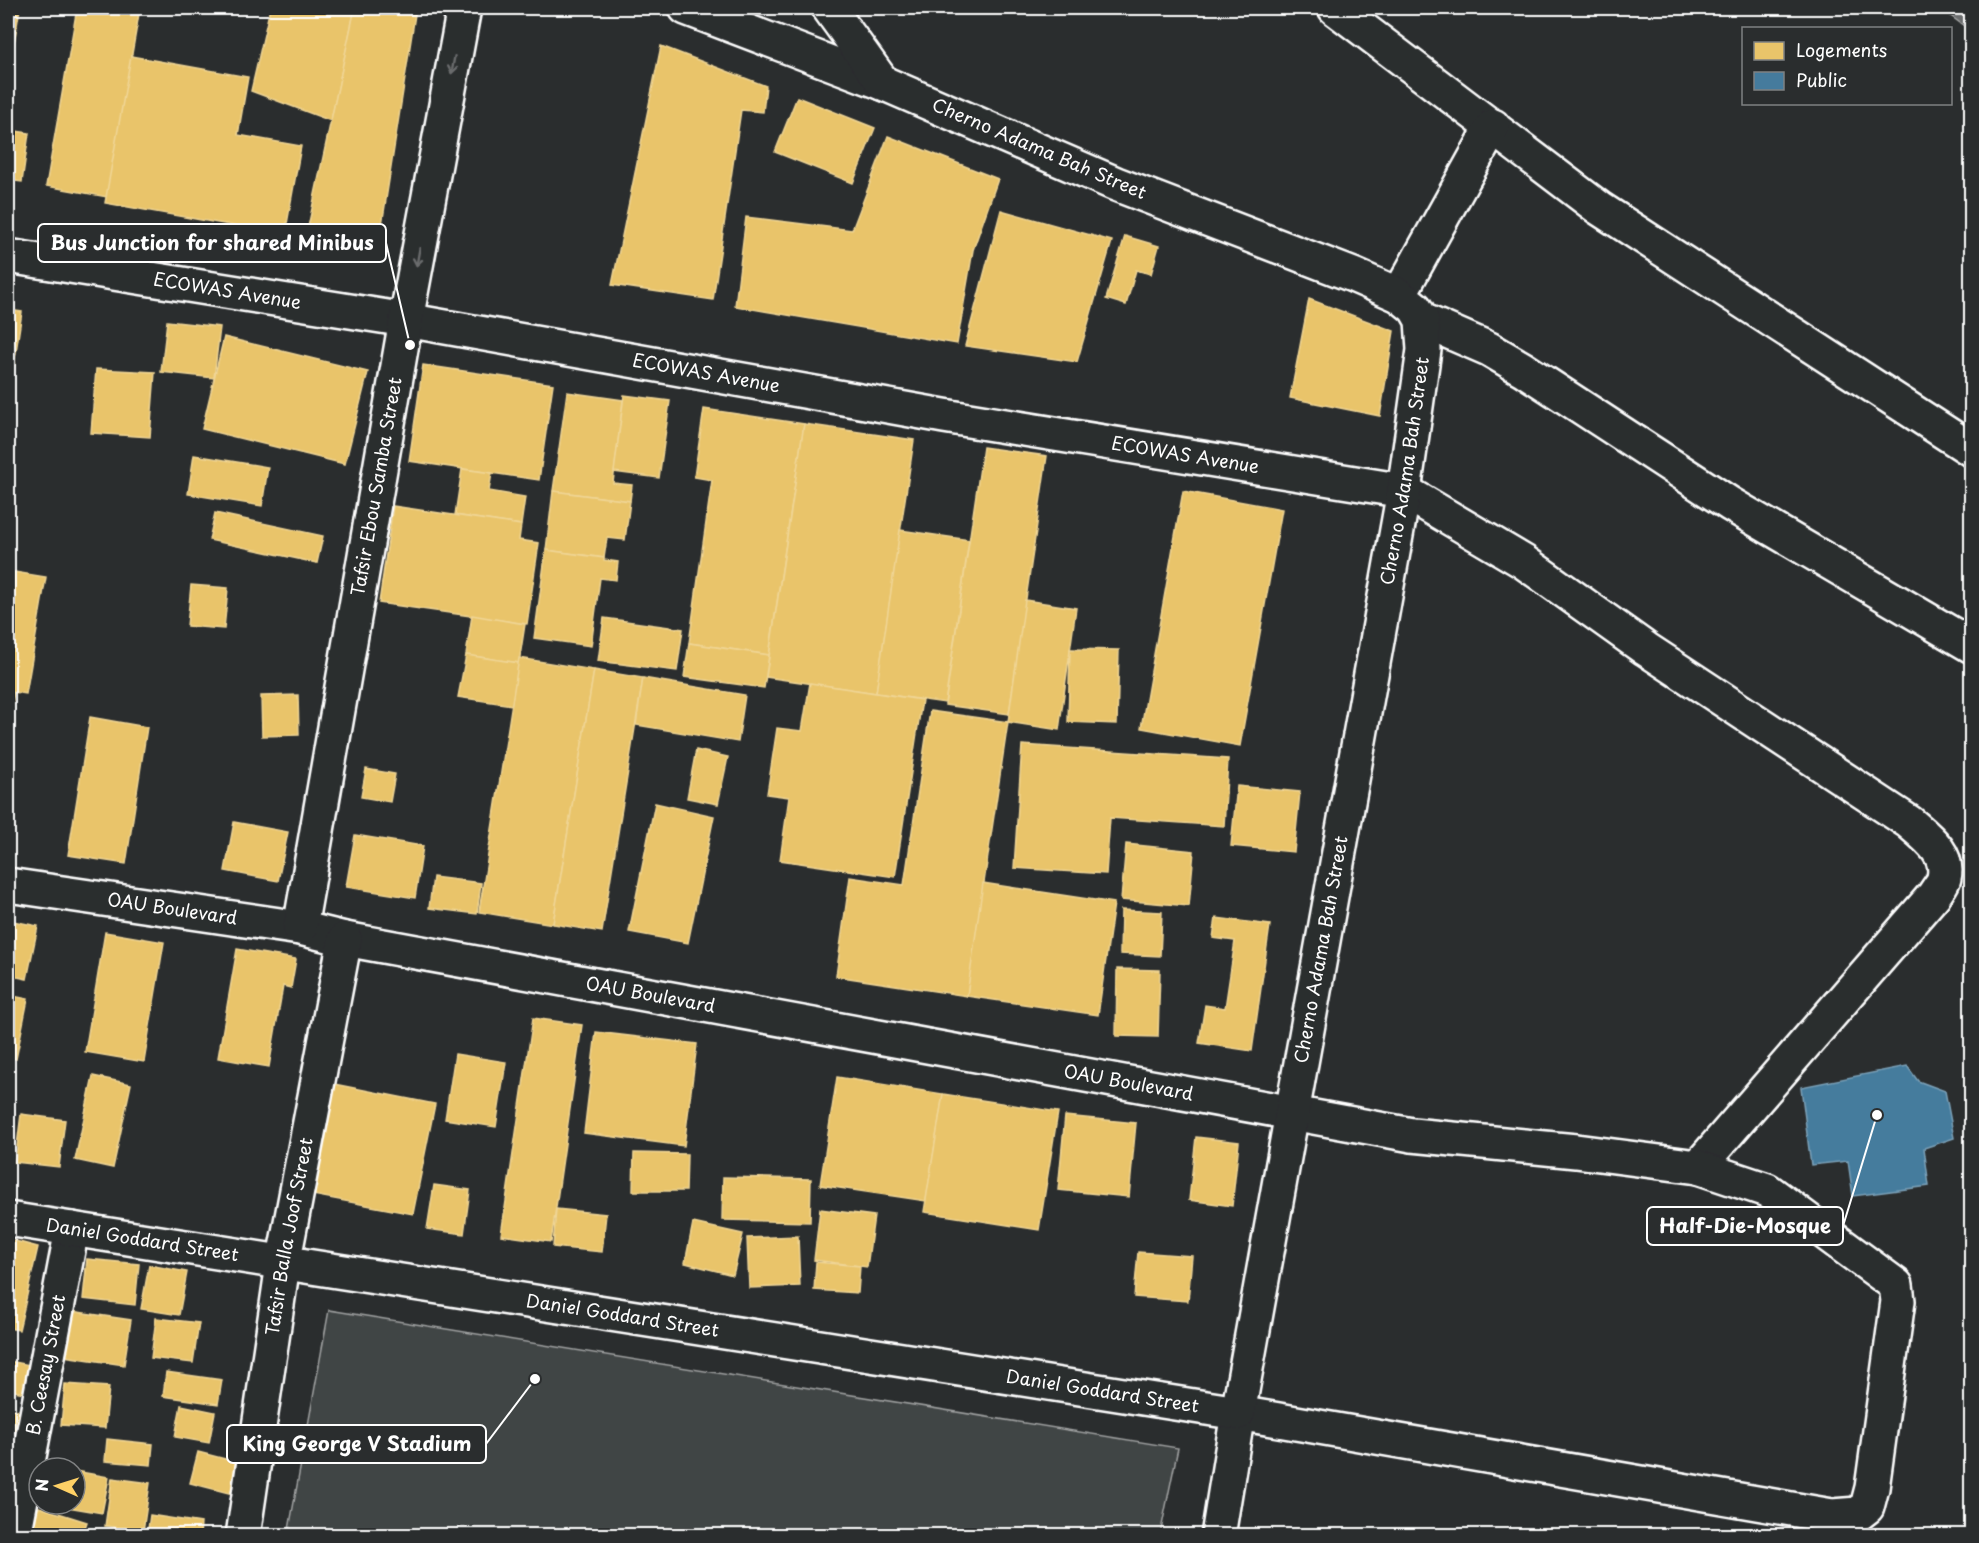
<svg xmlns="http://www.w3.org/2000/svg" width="1979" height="1543" font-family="'Playpen Sans',sans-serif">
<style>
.green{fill:#414445;stroke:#a0a2a2;stroke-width:1.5}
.water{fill:#6a6c6d;stroke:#a6a7a7;stroke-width:1.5}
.homes{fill:#e9c46a;stroke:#f0d697;stroke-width:1.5}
.public{fill:#457b9d;stroke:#7da3ba;stroke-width:1.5}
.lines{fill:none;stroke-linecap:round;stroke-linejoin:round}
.minor-casing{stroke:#fff;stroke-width:38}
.highway-casing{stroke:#fff;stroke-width:38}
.minor{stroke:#2a2d2e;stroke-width:33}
.highway{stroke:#2a2d2e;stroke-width:33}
.oneway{stroke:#6a6c6d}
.labels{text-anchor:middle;stroke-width:6;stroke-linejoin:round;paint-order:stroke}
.street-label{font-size:18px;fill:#fff;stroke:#2a2d2e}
.leader{fill:none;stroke:#fff;stroke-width:2}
.callout-dot{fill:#fff;stroke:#2a2d2e;stroke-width:2}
.callout{fill:#2a2d2e;stroke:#fff;stroke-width:2}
.callout-label{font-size:20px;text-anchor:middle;font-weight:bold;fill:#fff}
</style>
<rect width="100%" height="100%" fill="#2a2d2e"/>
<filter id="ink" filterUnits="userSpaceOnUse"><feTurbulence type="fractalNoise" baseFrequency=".0167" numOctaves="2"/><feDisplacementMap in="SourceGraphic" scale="12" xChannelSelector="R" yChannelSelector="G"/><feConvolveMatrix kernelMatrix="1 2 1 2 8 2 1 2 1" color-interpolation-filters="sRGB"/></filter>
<g filter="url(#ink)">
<path class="green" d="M329,1310l849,138 -18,87h-872z"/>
<path class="water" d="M1940,8h31v23z"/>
<g class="homes">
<path d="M8,8h12l-9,52 -3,-1z"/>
<path d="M77,8h63l-33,189 -61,-11z"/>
<path d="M270,8h85l-24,113 -80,-30z"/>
<path d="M355,8h61l-37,236 -72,-12z"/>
<path d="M661,46l105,40 -3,26 -22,-2 -28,190 -101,-15z"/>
<path d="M131,56l117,21 -10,58 63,11 -16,89 -180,-32z"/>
<path d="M797,97l78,31 -22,55 -78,-31z"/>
<path d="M8,130l21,3 -7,49 -14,-2z"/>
<path d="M888,136l110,43 -25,71 -16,94 -222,-38 11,-89 106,13z"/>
<path d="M1001,210l111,31 -35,121 -112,-16z"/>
<path d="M1125,236l34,10 -8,28 -15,-4 -10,35 -20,-6z"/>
<path d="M1309,299l85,32 -14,85 -90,-18z"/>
<path d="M8,310l14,2 -14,93z"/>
<path d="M167,321l53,6 -6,51 -53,-6z"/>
<path d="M224,337l144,35 -23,92 -143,-35z"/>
<path d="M423,365l130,19 -14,96 -130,-19z"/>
<path d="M96,369l59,3 -5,65 -59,-4z"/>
<path d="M567,392l56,8 -10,83 19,2 -2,16 -77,-10z"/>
<path d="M624,395l46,6 -11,77 -45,-6z"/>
<path d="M704,409l100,15 -35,231 -80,-12 23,-163 -18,-3z"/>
<path d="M804,424l110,16 -38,253 -110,-16z"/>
<path d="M983,447l64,9 -38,258 -64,-9z"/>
<path d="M194,455l74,12 -6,39 -74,-12z"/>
<path d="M462,469l30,4 -3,18 36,6 -4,28 -66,-10z"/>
<path d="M553,491l77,10 -5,39 -18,-2 -3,20 -58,-8z"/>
<path d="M1183,491l99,18 -42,237 -99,-18z"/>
<path d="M393,506l128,19 -2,15 20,3 -12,81 -148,-21z"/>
<path d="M215,513l108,23 -6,27 -108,-23z"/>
<path d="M900,530l69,10 -24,163 -69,-10z"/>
<path d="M546,550l58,8v2l14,2 -2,18 -16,-2 -9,68 -57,-8z"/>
<path d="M8,571l38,6 -20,117 -12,-2 -6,34z"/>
<path d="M191,585l37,3 -4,41 -37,-3z"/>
<path d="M1025,600l51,8 -17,122 -51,-8z"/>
<path d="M472,615l53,9 -6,39 -53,-8z"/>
<path d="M604,618l79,11 -6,42 -79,-10z"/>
<path d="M689,643l80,12 -5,33 -80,-11z"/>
<path d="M1070,649l49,1 -2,74 -49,-2z"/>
<path d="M466,655l53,8 -7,42 -54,-8z"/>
<path d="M519,658l75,12 -41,254 -74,-12z"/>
<path d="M594,670l49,8 -41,254 -49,-8z"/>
<path d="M643,678l102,17 -7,47 -102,-17z"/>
<path d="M810,683l112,17 -27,177 -115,-17 9,-63 -22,-3 10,-66 25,3z"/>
<path d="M298,695l1,40 -37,1 -1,-40z"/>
<path d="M930,711l78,11 -41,274 -131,-20 14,-99 54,8z"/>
<path d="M90,717l57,10 -21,137 -58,-9z"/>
<path d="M1022,745l206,14 -4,67 -114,-8 -4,56 -92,-6z"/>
<path d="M696,750l32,7 -10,47 -31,-6z"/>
<path d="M366,769l29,5 -5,28 -29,-5z"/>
<path d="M1237,786l63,6 -6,60 -63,-6z"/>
<path d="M655,803l59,13 -26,127 -59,-11z"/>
<path d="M234,822l54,10 -10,49 -53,-10z"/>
<path d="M355,835l68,11 -8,52 -69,-11z"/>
<path d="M1126,844l68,7 -5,55 -68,-6z"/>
<path d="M433,877l48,6 -4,31 -48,-6z"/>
<path d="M983,883l131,20 -16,112 -131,-19z"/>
<path d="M1121,910l41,2 -2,44 -40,-2z"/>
<path d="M1216,918l54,7 -18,126 -53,-8 6,-38 20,3 10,-67 -22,-3z"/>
<path d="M8,920l30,6 -11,53 -19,-4z"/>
<path d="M105,932l59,10 -20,120 -59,-10z"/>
<path d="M237,949l59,10 -5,29 -8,-2 -14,81 -51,-9z"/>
<path d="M1117,969l43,1 -2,67 -42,-1z"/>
<path d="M8,995l20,4 -12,60 -8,-2z"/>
<path d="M533,1018l49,7 -31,217 -50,-7z"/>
<path d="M596,1032l101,12 -13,102 -100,-13z"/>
<path d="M455,1054l51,8 -10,65 -51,-8z"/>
<path d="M93,1076l38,8 -18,84 -38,-8z"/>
<path d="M837,1077l106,17 -17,107 -106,-16z"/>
<path d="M324,1082l111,22 -22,110 -111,-21z"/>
<path d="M943,1094l115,18 -19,118 -115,-18z"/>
<path d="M21,1114l44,6 -6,47 -44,-5z"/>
<path d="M1065,1116l71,7 -7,74 -71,-7z"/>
<path d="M1196,1137l43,5 -7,64 -43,-6z"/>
<path d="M634,1153l53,1 -1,37h-53z"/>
<path d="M723,1177l88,2 -1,43 -88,-2z"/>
<path d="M434,1185l36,5 -6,44 -37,-5z"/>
<path d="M556,1209l50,5 -4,38 -49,-5z"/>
<path d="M820,1209l54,7 -7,51 -53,-7z"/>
<path d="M693,1223l50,11 -10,41 -48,-12z"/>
<path d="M798,1236l2,50 -51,2 -2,-50z"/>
<path d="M8,1239l30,8 -19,83 -11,-2z"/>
<path d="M1138,1252l54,4 -4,45 -54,-4z"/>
<path d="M87,1259l52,5 -4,41 -52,-6z"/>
<path d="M816,1262l44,4 -2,27 -44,-3z"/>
<path d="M149,1265l38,7 -8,43 -38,-6z"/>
<path d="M71,1311l60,9 -7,45 -60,-9z"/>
<path d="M156,1318l43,5 -6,40 -42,-5z"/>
<path d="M9,1361l21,4 -6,28 -16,-3z"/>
<path d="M166,1372l56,8 -4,24 -55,-8z"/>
<path d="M65,1384l44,3 -4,41 -44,-3z"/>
<path d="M181,1405l34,7 -6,31 -34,-6z"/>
<path d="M8,1408l13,3 -8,41 -5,-1z"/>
<path d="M107,1439l46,5 -2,21 -46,-4z"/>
<path d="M198,1452l47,12 -8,31 -47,-12z"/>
<path d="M75,1471l34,6 -7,36 -46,-8 19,-1z"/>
<path d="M112,1478l38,5 -7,48 -38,-5z"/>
<path d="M39,1507l48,15 -5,14h-31l-19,-7z"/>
<path d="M150,1515l51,8 -1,13h-53z"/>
</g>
<path class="public" d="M1907,1066l11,15 27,10 9,47 -30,10 5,38 -76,10 -5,-35 -37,4 -10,-78z"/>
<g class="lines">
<g class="minor-casing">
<g id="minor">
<path d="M686,8l197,75"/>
<path d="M1335,8l264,200 373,242"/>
<path id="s1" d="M8,256l398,64 538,96 460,75 120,71 122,87 263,173c16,14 41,31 35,56 -1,5 -7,12 -10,17l-236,272"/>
<path d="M1399,295l94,-169"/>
<path d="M1422,320l67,29 34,20 207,135 242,142"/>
<path id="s2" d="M8,885l292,43 45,11 1067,196 164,16 122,16 69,23 129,95 2,16 -26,187 -5,19 -9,7 -26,2 -594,-103 -20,123"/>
<path id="s3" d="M300,928l106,-608 58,-312"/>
<path id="s4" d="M14,1536l58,-307"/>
<path id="s5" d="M243,1536l40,-272 62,-325"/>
</g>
</g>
<g class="highway-casing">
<g id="highway">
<path id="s6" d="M8,1219l1230,194 166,-922 20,-141 -2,-30 -7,-12 -16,-13 -46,-20 -237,-91 -233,-101 -54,-75"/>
</g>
</g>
<use href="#minor" class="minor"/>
<use href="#highway" class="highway"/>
</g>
<defs><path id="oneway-shaft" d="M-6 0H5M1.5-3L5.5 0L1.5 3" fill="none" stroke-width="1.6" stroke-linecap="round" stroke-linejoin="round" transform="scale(1.5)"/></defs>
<g class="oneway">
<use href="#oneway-shaft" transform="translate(453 65) rotate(100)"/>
<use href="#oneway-shaft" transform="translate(418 257) rotate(100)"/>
</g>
</g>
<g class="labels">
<g class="street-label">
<text transform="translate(1039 149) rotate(23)" y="6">Cherno Adama Bah Street</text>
<text dy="6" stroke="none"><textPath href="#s1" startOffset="222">ECOWAS Avenue</textPath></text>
<text dy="6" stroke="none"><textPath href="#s1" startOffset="708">ECOWAS Avenue</textPath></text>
<text dy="6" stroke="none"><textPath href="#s1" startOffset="1194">ECOWAS Avenue</textPath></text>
<text dy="6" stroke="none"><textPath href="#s6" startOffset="2202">Cherno Adama Bah Street</textPath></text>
<text dy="6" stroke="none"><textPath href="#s3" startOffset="448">Tafsir Ebou Samba Street</textPath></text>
<text dy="6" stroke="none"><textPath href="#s2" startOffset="166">OAU Boulevard</textPath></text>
<text dy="6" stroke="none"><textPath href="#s6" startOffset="1716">Cherno Adama Bah Street</textPath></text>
<text dy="6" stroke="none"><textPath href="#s2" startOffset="652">OAU Boulevard</textPath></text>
<text dy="6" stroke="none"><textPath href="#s2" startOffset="1138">OAU Boulevard</textPath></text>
<text dy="6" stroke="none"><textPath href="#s5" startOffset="303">Tafsir Balla Joof Street</textPath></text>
<text dy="6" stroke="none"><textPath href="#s6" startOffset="136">Daniel Goddard Street</textPath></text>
<text dy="6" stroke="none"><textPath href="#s6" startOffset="622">Daniel Goddard Street</textPath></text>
<text dy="6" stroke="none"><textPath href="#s4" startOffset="174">B. Ceesay Street</textPath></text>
<text dy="6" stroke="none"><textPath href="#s6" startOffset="1108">Daniel Goddard Street</textPath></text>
</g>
</g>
<path class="leader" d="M410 345L386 243M1877 1115L1843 1226M535 1379L486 1444"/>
<g class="callout-dot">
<circle cx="410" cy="345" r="6"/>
<circle cx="1877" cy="1115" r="6"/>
<circle cx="535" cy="1379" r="6"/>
</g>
<g class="callout">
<rect x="38" y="224" width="348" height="38" rx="6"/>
<rect x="1647" y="1207" width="196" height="38" rx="6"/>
<rect x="227" y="1425" width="259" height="38" rx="6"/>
</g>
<g class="callout-label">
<text x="212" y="250">Bus Junction for shared Minibus</text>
<text x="1745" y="1233">Half-Die-Mosque</text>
<text x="357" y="1451">King George V Stadium</text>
</g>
<rect width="1979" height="1543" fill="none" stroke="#2a2d2e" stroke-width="30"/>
<rect x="15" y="15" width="1949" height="1513" fill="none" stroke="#fff" stroke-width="2" filter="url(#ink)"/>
<rect x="1742" y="27" width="210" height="78" fill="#2a2d2e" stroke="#7f8182" stroke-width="1.5"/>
<rect x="1754" y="42" width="30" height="18" fill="#e9c46a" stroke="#7f8182" stroke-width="1.5"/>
<text x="1796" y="57" font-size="18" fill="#ffffff">Logements</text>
<rect x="1754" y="72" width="30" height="18" fill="#457b9d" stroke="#7f8182" stroke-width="1.5"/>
<text x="1796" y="87" font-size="18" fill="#ffffff">Public</text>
<g transform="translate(57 1486) rotate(273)"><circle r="28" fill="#2a2d2e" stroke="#7f8182" stroke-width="1.5"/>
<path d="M0-4.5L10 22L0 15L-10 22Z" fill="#ffd166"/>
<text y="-9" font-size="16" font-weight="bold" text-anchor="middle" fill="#ffffff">N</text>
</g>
</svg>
